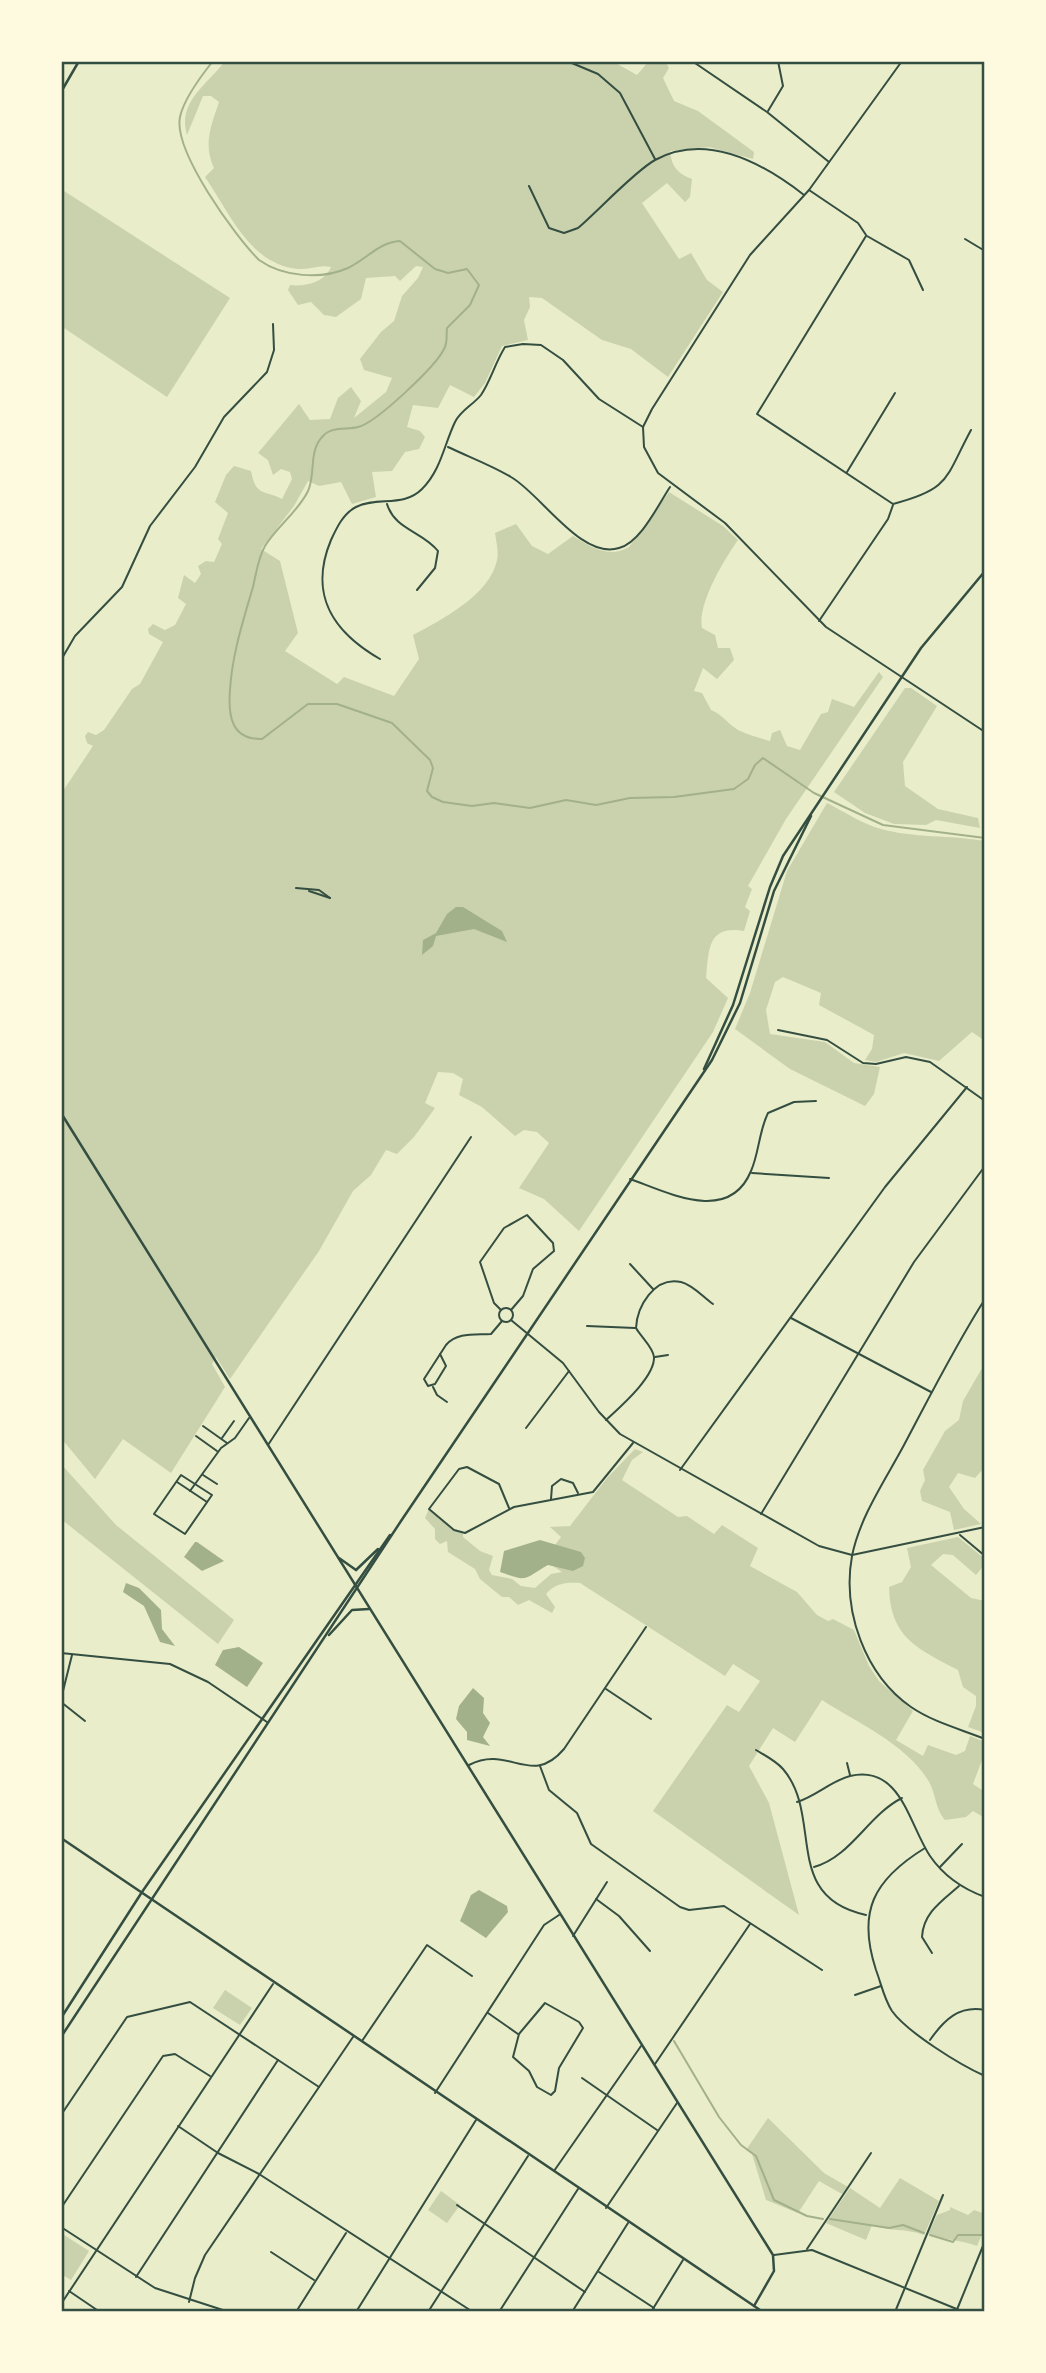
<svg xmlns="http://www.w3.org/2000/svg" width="1046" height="2373" font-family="'Nunito Sans',sans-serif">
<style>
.green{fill:#cad2ad}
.water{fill:#a3b18a}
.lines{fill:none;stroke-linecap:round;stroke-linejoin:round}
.stream{stroke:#a3b18a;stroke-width:2}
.minor{stroke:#344e41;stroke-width:2}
.tertiary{stroke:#344e41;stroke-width:2.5}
.primary{stroke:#344e41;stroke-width:2.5}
.neatline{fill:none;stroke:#344e41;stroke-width:2.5}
</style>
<rect width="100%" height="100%" fill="#e9edc9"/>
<g class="green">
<path d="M225,61h387l25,14 12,-14h16l4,7 -6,10 11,23 24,10 56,41 -1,7 -44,-12 -39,4c1,15 8,23 22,28l-2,18 -5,5 -18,-19 -25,20 37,56 12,-6 16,27 16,12 -55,85 -37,-28 -29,-9 -60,-42 -13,-1 1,10 -6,13 4,20 -26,6 -17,37 -11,14 -24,-12 -12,23 -25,-3 -6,22 13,4 5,6 -6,12 -14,3 -13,19 -20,1 4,25 -24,7 -11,-22 -22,4 -11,-5 -14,25 -33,43 19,12 18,72 -13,18 52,33 7,-7 50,19 25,-37 -6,-24c28,-15 77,-40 84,-75 2,-8 -1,-19 -2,-27l21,-9 16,22 16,8 25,-18c18,11 36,23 56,11l40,-55 54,34 15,14c-14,20 -41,64 -36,88l13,7 3,13h12l4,12 -17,19 -14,-11 -9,23 8,2 9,17c12,5 16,13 27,20 10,5 22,8 32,11l2,-8 8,-3 7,16 13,4 21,-36 7,-2 4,-13 22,8 25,-35 4,5 -97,142 -38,67 4,3 -7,18 5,4 -6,20c-37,-6 -35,19 -38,47l22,20 -15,34 -134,199 -35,-32 -25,-11 30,-45 -12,-11 -13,-2 -9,6 -33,-29 -23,-12 4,-16 -10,-6 -15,-1 -13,31 10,5 -21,29 -17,17 -11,-4 -15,25 -18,16 -34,60 -89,128 -14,-22 -4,7 13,23 -54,86 -48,-34 -28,40 -34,-41v-644l32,-48 -6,-3 -2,-7 3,-4 8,3 8,-5 28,-41 8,-5 23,-42 -14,-8 -1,-5 5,-5 12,6 10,-5 11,-21 -8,-6 6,-23 11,8 6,-9 -3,-8 8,-5 8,1 8,-18 -4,-5 10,-26 -13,-11 11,-27 8,-9 17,5c5,27 14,18 31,28l10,-20 -2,-7 -9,-3 -8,6 -5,-15 -10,-7 41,-49 11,16 20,-1 8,-21 13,-11 10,14 -7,17 32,-26 6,-14 -28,-8 -4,-11 21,-27 13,-11 8,-25 16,-18 5,-11 -7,-1 -16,15 -5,-5 -29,2 -5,21 -25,18 -12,-2 -13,-13 -13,3 -10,-15 2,-5c16,2 35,-3 41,-18 -11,-3 -22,3 -33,2 -49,-5 -68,-56 -93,-92l9,-9c-11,-24 -3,-42 5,-66l-8,-6h-8l-16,39c-10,-33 20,-50 38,-74z"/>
<path d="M61,189l169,109 -63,99 -106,-71z"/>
<path d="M905,688h6l26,18 -34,56 2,24 33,23 40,9 2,10 -44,-8 -10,5 -32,-1 -29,-11 -31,-21z"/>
<path d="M827,803c18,9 35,21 54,26 32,9 70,6 104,12v200l-13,-9 -33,29 -35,-8 -28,9 -11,-2 7,-11 2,-14 -55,-30 2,-12 -38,-16 -8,5 -9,28 4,24 55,8 29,21 26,4 -6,27 -9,12 -75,-37 -55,-40 15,-36 37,-122z"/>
<path d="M985,1363v104l-10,11 -17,-5 -9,14 15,22 17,15 -27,6 -4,-18 -28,-11 -2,-10 5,-11 -2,-10 22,-39 14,-11 4,-19z"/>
<path d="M635,1449l8,3 -11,8 -10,20 56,37 9,-1 27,18 8,-9 36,23 -8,18 47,26 20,23 11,6 5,-2 21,11 15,36 10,15 34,30 -17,29 27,16 5,-11 28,10 9,-4 5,-15 15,6v10l-12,32 12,8v26l-12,-7 -7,6 -21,3c-10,-11 -9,-27 -17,-40 -22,-36 -72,-58 -106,-80l-27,42 -22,-14 -24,38 20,37 30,112 -146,-104 74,-106 12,7 21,-31 -27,-17 -8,12 -145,-93c-13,-1 -25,0 -34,11l9,13 -3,6 -23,-13 -11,5 -9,-8h-7l-22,-18 -5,-10 -27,-17 -1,-11 -7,3 -5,-5v-10l-10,-11 4,-9 25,21 9,3v4l17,14 13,5 -4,14 3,5 20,4 9,7 14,2 16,-14 11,-2 -18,-12 17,-23 -11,-10 20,-1 37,-48z"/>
<path d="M61,1464l55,61 118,95 -16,24 -157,-125z"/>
<path d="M958,1537l27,22v5l-9,11 -23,-20 -10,-1 -12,11 40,33 14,3v132l-17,-6 8,-21v-10l-13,-9 -5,-17c-40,-21 -68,-32 -69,-83l13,-5 9,-15 -4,-19z"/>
<path d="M225,1990l27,18 -12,17 -27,-17z"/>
<path d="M768,2118l56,55 24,14 -6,7 -23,-13 -21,32 -32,-13 -14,-46 -6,-4z"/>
<path d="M900,2178l39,23 -15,34c-19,-7 -33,-3 -52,-10l-6,15 -40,-17 24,-35 30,20z"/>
<path d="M441,2191l19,14 -13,18 -19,-13z"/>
<path d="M950,2207l18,8 6,-5 11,4v13l-8,19c-18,-7 -31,-5 -49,-12l9,-19 13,-5z"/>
<path d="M61,2233l28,18 -18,29 -10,-6z"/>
</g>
<g class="water">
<path d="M456,907h7l39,24 5,11 -33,-13 -38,7 -3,10 -11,9 1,-15 13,-7 11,-19z"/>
<path d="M540,1540l41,12 4,6 -2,8 -10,5 -25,-6c-26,15 -19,17 -48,7l4,-21z"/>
<path d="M195,1542h2l27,19 -22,10 -18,-14z"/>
<path d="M126,1583l13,5 22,22 1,19 13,17 -15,-4 -16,-36 -21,-14z"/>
<path d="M239,1647l24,16 -16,24 -32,-22 8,-15z"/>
<path d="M473,1688l11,10 -1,15 7,10 -7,14 7,9 -23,-6v-8l-11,-13 3,-13z"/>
<path d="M479,1890l28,16 1,6 -22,26 -26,-17 11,-26z"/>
</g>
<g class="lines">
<g class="stream">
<path d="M213,61c-12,15 -29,37 -33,56 -7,34 55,119 79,143 24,17 62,20 89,8 19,-9 31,-26 52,-27l35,28 13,4 19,-4 12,16 -9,20 -23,23c-1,8 1,14 -3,21 -8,17 -68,74 -86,78 -11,3 -26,-1 -35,9 -15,15 -7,38 -15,55 -10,21 -31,35 -43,55 -7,12 -9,28 -12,41 -10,34 -21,68 -23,103 -2,25 1,50 32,49l46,-35h29l55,19 38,37 3,8 -6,23 5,6 11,5 29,4 22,-3 36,5 36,-8 30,5 34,-7 44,-1 60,-8 14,-10 7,-14 8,-7 51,35 69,32 102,13"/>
<path d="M674,2041l45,76 22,28 15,11 18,44 33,16 16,3"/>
<path d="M830,2219l59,9 14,-3 21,8"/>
<path d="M930,2235l23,7 5,-7h24"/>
</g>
<g class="minor">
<path d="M512,61h31"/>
<path d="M567,61l31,13 22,19 35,66"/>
<path d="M692,61l75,51 62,50"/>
<path d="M902,61l-93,129 -59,65 -98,154 -9,18 1,20 14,26 67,50 101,104 159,105"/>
<path d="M768,111l15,-25 -5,-25"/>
<path d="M529,186l20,42 15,5 14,-5c20,-17 57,-57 77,-68 51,-28 108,3 149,35"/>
<path d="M809,190l49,33 8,12"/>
<path d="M866,236l-109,178 136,90c58,-15 52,-26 78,-74"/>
<path d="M867,236l42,24 14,30"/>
<path d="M965,239l20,12"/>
<path d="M984,273l1,-2"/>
<path d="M448,447c21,10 43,18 63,30 30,17 70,83 108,71 22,-6 39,-43 51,-61"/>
<path d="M847,472l48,-79"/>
<path d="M387,504c8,26 35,27 51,47l-3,17 -18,22"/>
<path d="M819,621l69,-102 5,-14"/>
<path d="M380,659c-47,-27 -72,-64 -49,-119 6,-13 12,-26 25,-33 22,-11 47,1 66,-18 19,-19 22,-44 33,-67 6,-12 18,-17 26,-27 10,-15 14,-32 24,-48l18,-3 18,1 22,15 36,39 44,28"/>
<path d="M61,660l14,-24 47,-49 28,-61 45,-59 29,-50 43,-45 7,-22 -1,-26"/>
<path d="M296,888l23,2 11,8"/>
<path d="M309,891l21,7"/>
<path d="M778,1030l49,10 36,23 13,1 30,-7 24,5 55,39"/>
<path d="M752,1173l77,5"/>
<path d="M630,1179c37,13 99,46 121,-8 8,-18 8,-40 17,-58l26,-11 22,-1"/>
<path d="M630,1264l23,25"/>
<path d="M985,1299c-30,47 -55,97 -81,146 -18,34 -44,71 -52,111 -10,55 13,119 59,151 22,15 49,22 74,32"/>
<circle cx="506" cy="1315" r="7"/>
<path d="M501,1310l-7,-7 -14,-41 24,-34 23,-13 26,28 1,8 -21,18 -10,27 -12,14"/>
<path d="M791,1318l140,74"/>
<path d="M511,1320l52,43 36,49 21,22 199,112 33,9 133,-28"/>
<path d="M587,1326l48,2"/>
<path d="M440,1354l6,12 -11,18 -7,2 -4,-7 22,-34c11,-13 29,-10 45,-11l11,-13"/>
<path d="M655,1357l13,-2"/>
<path d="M433,1387l4,8 10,7"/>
<path d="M606,1420c14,-13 49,-43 48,-63 -1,-10 -13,-20 -18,-29 1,-21 18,-52 45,-46 12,3 22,15 32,22"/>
<path d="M203,1426l24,17"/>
<path d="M526,1428l43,-57"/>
<path d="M196,1436l21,15"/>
<path d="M222,1438l12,-17"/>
<path d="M268,1445l203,-308"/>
<path d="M680,1470l205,-283 82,-100"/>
<path d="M181,1475l31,20 -27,39 -31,-20z"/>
<path d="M203,1475l14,9"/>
<path d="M177,1482l30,20"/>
<path d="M190,1491l31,-43 14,-10 14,-20"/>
<path d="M551,1499l1,-13 9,-7 12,4 5,10"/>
<path d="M509,1508l-10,-24 -32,-17 -8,2 -30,40 25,21 11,3 49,-26 79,-15 40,-49"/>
<path d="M761,1514l153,-252 71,-96"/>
<path d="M960,1535l25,21"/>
<path d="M61,1653l109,11 38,18 59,40"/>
<path d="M606,1689l45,30"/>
<path d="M61,1699l11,-44"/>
<path d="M61,1702l24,19"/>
<path d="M756,1750c10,6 20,11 27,19 41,48 -2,128 83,146"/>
<path d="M847,1763l3,12"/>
<path d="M469,1765c40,-21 62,23 95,-16l82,-122"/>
<path d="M540,1766l9,24 28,23 14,31 89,63 9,3 35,-4 98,64"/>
<path d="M797,1802c19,-6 34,-21 53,-26 51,-12 59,49 80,80 13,19 33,33 55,41"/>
<path d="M925,1848c-52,32 -68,64 -49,122 5,13 8,29 16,41 15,21 68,54 93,65"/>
<path d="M814,1867c37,-10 54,-52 88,-69"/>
<path d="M940,1867l22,-23"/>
<path d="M596,1899l23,17 31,35"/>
<path d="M61,1912v3"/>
<path d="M573,1936l34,-54"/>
<path d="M932,1953l-10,-16c1,-24 20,-36 37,-51"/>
<path d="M855,1995l26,-9"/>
<path d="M545,2003l34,19 4,6 -24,40 -4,23 -4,4 -14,-8 -8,-16 -16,-14 6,-23z"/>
<path d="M488,2013l30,21"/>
<path d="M930,2040c14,-20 29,-35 55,-30"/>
<path d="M362,2041l65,-96 45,31"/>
<path d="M655,2064l95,-140"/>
<path d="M582,2078l75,52"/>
<path d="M435,2093l109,-168 15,-10"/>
<path d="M61,2115l66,-98 63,-15 129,85"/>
<path d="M178,2126l40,27 41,21 214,138"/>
<path d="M554,2171l87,-125"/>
<path d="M457,2205l128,87"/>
<path d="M61,2208l102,-152 12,-2 35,22"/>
<path d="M606,2208l71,-105"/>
<path d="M61,2227l94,61 74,24"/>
<path d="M807,2249l64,-96"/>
<path d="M271,2252l43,28"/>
<path d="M774,2255l38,-5 152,62"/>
<path d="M599,2272l55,36"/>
<path d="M136,2277l142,-217"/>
<path d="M69,2291l31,21"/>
<path d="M189,2302l6,-24 10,-23 148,-218"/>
<path d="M61,2304l212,-320"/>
<path d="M296,2312l50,-79"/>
<path d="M356,2312l120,-192"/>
<path d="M428,2312l100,-156"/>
<path d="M499,2312l79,-123"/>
<path d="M572,2312l56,-89"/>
<path d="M651,2312l32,-52"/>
<path d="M895,2312l48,-117"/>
<path d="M956,2312l29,-71"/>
</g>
<g class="tertiary">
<path d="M61,92l18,-31"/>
<path d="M61,1113l712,1142 1,16 -20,35"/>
<path d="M339,1558l17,12"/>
</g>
<g class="primary">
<path d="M704,1069l29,-64 37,-118 13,-31 138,-208 64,-77"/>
<path d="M356,1570l22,-21"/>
<path d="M329,1635l23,-25 17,-1"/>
<path d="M61,1838l702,474"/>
<path d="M61,2018l81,-126 248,-357"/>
<path d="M61,2037l340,-516 311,-461 28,-57 34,-112 37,-75"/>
</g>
</g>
<rect width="1046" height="2373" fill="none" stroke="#fefae0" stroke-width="126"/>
<rect x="63" y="63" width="920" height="2247" class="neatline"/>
</svg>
